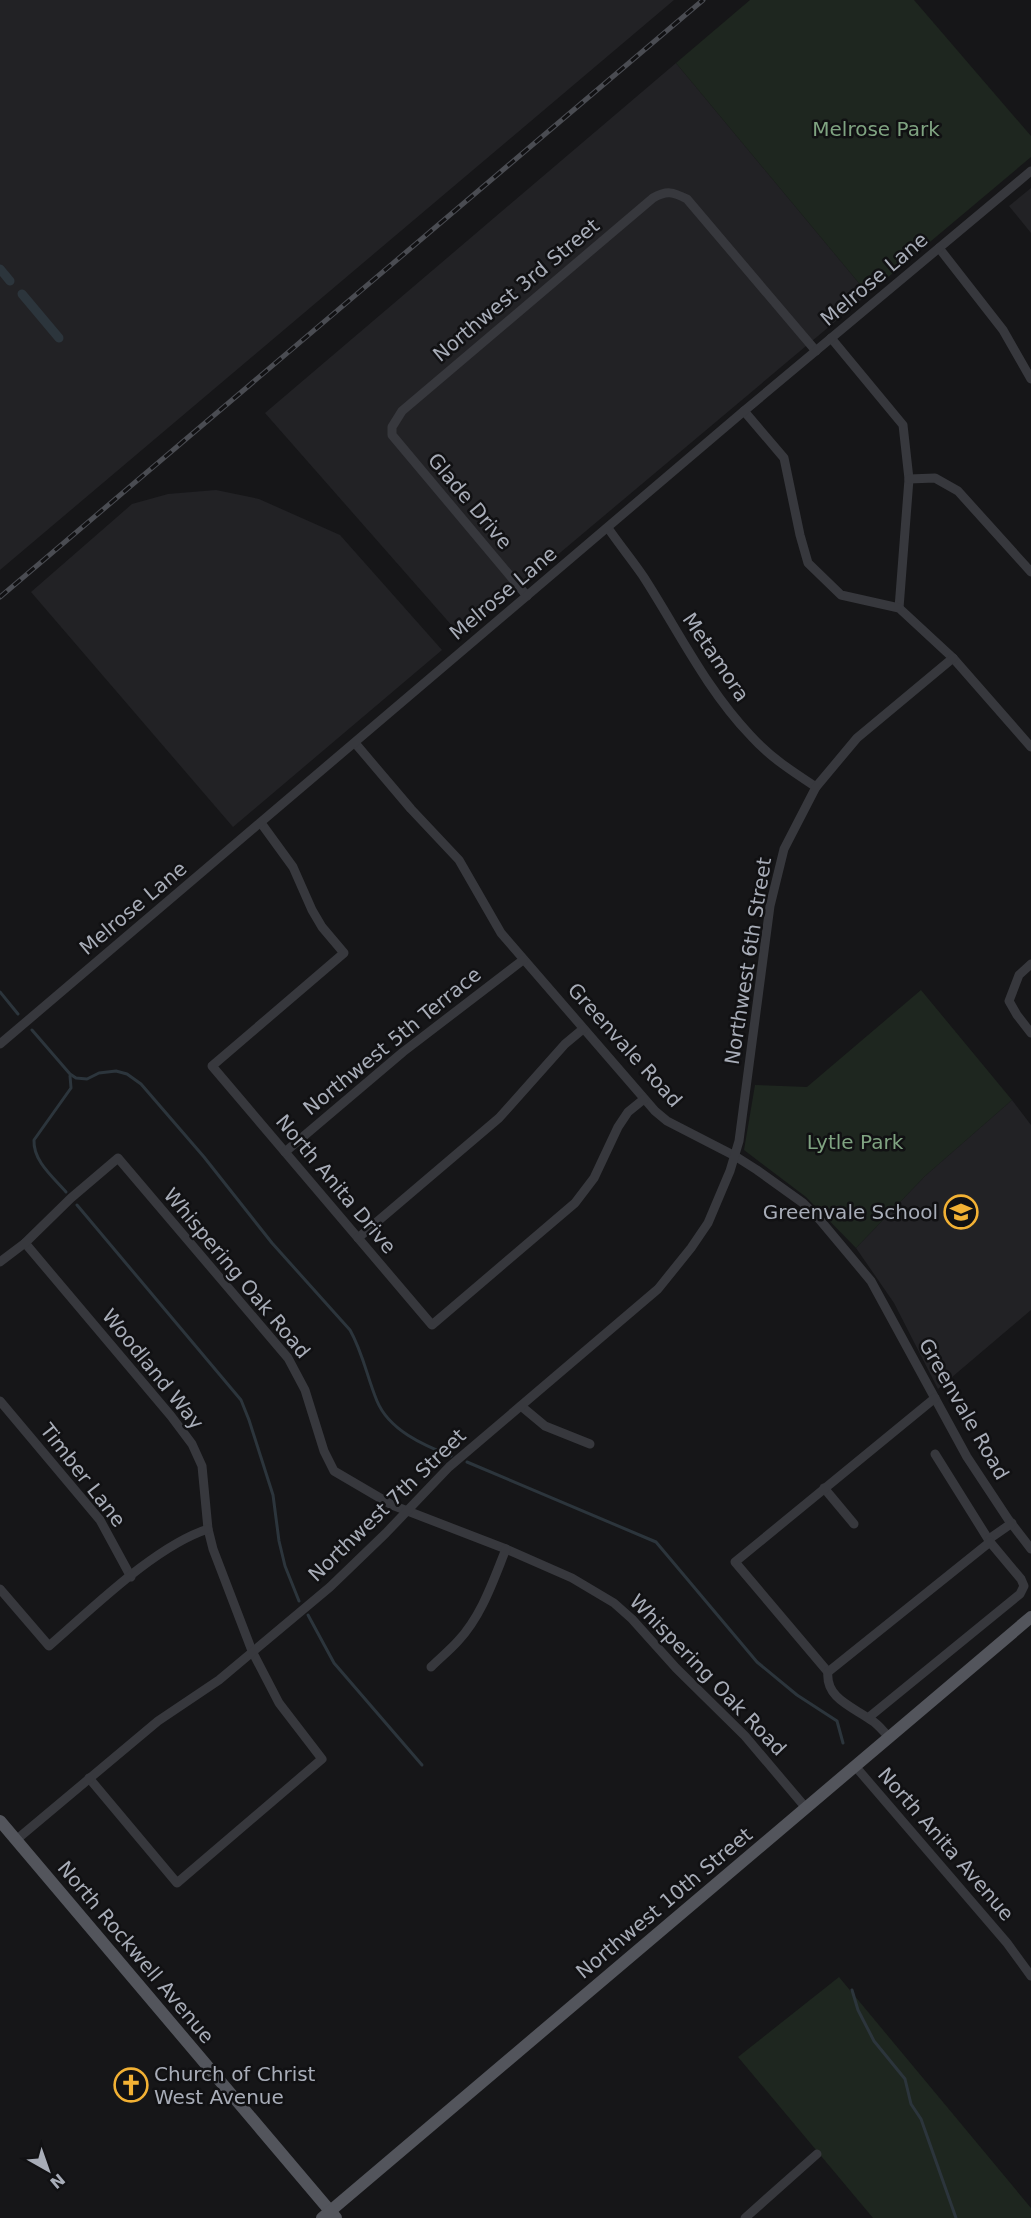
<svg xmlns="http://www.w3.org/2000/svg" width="1031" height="2218" font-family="'DejaVu Sans',sans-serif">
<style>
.built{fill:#222225}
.green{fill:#1e261f}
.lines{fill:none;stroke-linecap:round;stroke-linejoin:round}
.stream{stroke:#2c353c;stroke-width:3}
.canal{stroke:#2c353c;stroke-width:9}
.minor{stroke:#37383d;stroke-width:9}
.major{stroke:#53555c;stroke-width:12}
.rail-casing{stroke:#4a4c52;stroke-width:5}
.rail{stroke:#111113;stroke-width:3;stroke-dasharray:9;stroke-linecap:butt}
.labels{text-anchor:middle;stroke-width:5;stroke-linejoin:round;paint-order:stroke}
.park-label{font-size:20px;fill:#7fa381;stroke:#111113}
.street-label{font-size:20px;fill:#a8adb8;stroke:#111113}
.poi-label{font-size:20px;fill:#a8adb8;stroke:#111113;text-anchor:end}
</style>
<rect width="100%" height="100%" fill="#161618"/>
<g class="built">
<path d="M0,0h674l-674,570z"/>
<path d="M676,63l192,231 -407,342 -196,-223z"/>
<path d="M1031,188v45l-22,-27z"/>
<path d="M216,490l43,9 81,36 102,115 -209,177 -202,-235 101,-88 36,-10z"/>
<path d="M1012,1100l19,25v185l-93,79 -44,-86 -38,-55 69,-72z"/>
</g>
<g class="green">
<path d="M750,0h164l117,136v21l-163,137 -192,-231z"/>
<path d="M921,990l91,110 -87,76 -69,72 -50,-51 -62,-47 11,-65 52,2z"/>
<path d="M839,1977l192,231v10h-158l-135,-161z"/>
</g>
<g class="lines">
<g class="stream">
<path d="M0,992l18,22"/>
<path d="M32,1030l38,44 6,4 11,1 12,-6 17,-2 11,3 14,10 63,73 68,86 78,87c13,23 17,47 27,71 12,29 46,44 74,55"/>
<path d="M66,1192c-13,-15 -33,-31 -32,-52l37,-52 -1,-12"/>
<path d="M77,1205l164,195 8,20 24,75 6,46 6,25 14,35"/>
<path d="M467,1462l189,80 101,120 40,33 40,26 6,22"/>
<path d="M308,1615l26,48 88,102"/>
<path d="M852,1990l6,20 16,31 31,38 6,25 10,15 35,99"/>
</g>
<g class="canal">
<path d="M0,269l10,12"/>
<path d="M22,294l37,44"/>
</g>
<g class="minor">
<path d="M939,248l64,82 28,49"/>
<path d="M831,338l72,87 6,54 -10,129"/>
<path d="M744,411l40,47 16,77 8,28 33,32 58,13 54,50 78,89"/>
<path d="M909,479l26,-1 23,13 73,81"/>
<path d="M608,528c11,16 24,32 35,48 35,54 63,113 108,160 19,21 42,36 65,51"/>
<path d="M527,596l-135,-161v-8l10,-16 251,-213c14,-8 20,-6 34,1l129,152"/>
<path d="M355,743l56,66 48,51 42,73 154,178 12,10 68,35 22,14 46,33 17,17 51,61 96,176 41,62 23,30"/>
<path d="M261,823l32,44 19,43 10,17 22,26 -132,113 220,259 143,-122 19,-25 24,-51 10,-15 16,-13"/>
<path d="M1031,964l-12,11 -10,26 8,14 14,18"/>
<path d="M0,1044l744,-633 287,-240"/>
<path d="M285,1152l118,-100 120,-92"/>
<path d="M358,1238l141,-120 66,-74 18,-15"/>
<path d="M25,1243l146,173 21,28 10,22 6,63 5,20 39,102 27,52 43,56 -145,124 -88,-105"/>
<path d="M0,1262l25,-19 46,-45 47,-40 170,200 17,32 19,61 10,20 58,34 114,44 66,29 42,25 18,16 44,49 69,68 61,72"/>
<path d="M0,1401l100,119 31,57"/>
<path d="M521,1406l24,20 45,18"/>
<path d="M935,1454l55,88"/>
<path d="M824,1488l30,36"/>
<path d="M989,1539l23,-16"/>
<path d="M0,1589l49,57c43,-37 106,-100 159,-117"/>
<path d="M431,1667c9,-9 19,-17 27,-26 24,-26 35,-60 48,-92"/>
<path d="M828,1672l-93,-110 200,-164"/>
<path d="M868,1718l152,-124 4,-8 -3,-7 -31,-37 -162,130c-3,26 25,35 43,48 7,4 12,11 18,17"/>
<path d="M855,1766l152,177 24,33"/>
<path d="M16,1840l142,-119 61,-41 111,-93 56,-54 63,-66 209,-178 33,-41 17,-25 22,-52 9,-30 31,-235 14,-57 32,-62 41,-49 96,-80"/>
<path d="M745,2218l72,-64"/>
</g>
<g class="major">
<path d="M0,1821l336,397"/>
<path d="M322,2218l709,-601"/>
</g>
<g class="rail-casing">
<path id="rail" d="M0,597l703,-597"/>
</g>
<use href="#rail" class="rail"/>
</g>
<defs>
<g id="school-ring" transform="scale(1.725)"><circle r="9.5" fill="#111113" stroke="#f2b134" stroke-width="1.5"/><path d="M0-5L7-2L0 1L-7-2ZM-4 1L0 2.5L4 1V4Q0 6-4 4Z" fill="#f2b134"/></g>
<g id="church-ring" transform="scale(1.725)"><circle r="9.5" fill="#111113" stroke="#f2b134" stroke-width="1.5"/><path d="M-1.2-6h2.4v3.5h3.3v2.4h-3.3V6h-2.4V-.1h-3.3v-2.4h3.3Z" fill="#f2b134"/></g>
</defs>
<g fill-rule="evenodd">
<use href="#school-ring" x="961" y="1212"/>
<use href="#church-ring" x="131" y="2085"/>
</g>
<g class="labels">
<g class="park-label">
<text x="876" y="136">Melrose Park</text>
<text x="855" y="1149">Lytle Park</text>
</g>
<g class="street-label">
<text transform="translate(874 279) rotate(-40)" y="7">Melrose Lane</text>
<text transform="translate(516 290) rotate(-40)" y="7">Northwest 3rd Street</text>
<text transform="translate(470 501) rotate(50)" y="7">Glade Drive</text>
<text transform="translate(503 593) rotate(-40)" y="7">Melrose Lane</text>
<text transform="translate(716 657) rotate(56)" y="7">Metamora</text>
<text transform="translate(133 908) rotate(-40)" y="7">Melrose Lane</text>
<text transform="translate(748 961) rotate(-81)" y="7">Northwest 6th Street</text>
<text transform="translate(392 1041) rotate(-39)" y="7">Northwest 5th Terrace</text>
<text transform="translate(625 1045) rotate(48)" y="7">Greenvale Road</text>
<text transform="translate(336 1184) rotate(50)" y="7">North Anita Drive</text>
<text transform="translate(237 1273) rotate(50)" y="7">Whispering Oak Road</text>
<text transform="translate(153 1369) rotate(51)" y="7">Woodland Way</text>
<text transform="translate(964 1409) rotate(60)" y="7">Greenvale Road</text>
<text transform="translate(83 1475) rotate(52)" y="7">Timber Lane</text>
<text transform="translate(387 1505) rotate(-44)" y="7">Northwest 7th Street</text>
<text transform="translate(708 1675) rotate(46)" y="7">Whispering Oak Road</text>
<text transform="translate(946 1844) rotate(49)" y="7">North Anita Avenue</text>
<text transform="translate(664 1903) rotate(-40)" y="7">Northwest 10th Street</text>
<text transform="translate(136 1952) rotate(50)" y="7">North Rockwell Avenue</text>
</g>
<g class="poi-label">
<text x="938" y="1219">Greenvale School</text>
<text x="154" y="2081" text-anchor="start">Church of Christ<tspan x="154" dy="23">West Avenue</tspan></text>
</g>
</g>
<g transform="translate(48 2170) rotate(140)" stroke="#111113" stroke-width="4.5" paint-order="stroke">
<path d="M0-4.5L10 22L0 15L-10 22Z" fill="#a8adb8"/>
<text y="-9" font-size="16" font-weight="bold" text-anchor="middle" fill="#a8adb8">N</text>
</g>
</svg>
